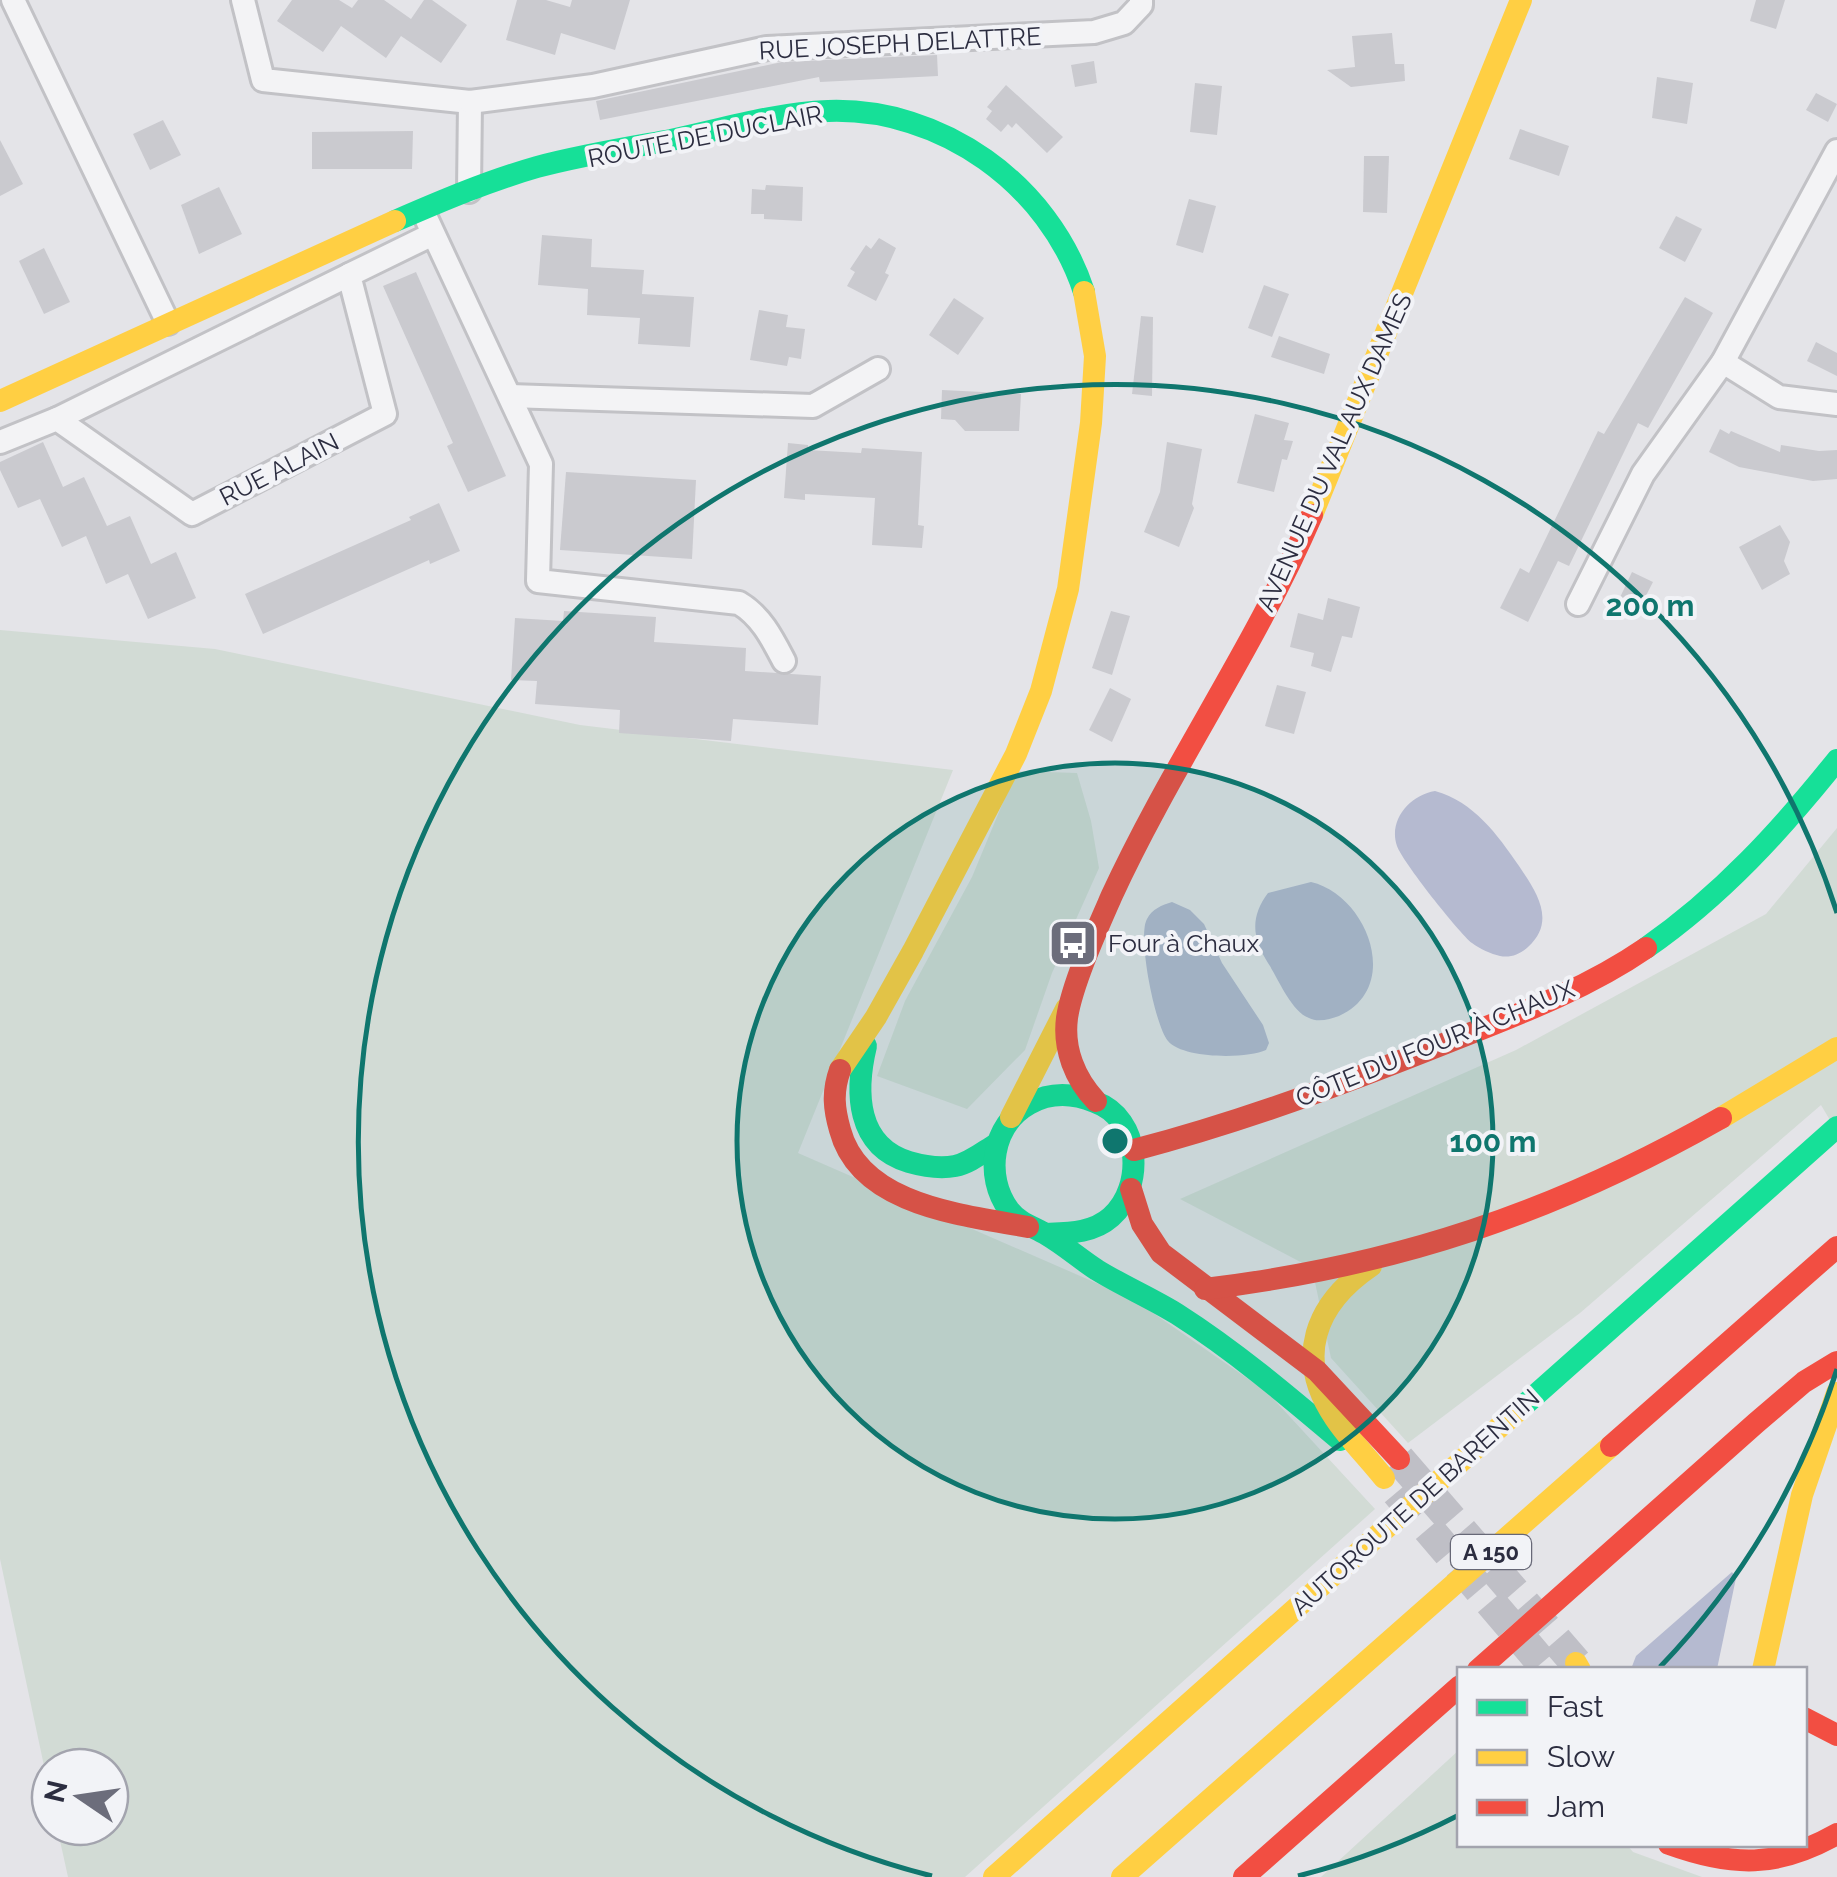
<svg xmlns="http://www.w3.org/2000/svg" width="1837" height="1877" font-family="Raleway,sans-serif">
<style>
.green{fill:#d2dbd5}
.water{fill:#b5bad0}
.building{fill:#cacacf}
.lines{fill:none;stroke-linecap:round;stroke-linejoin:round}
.secondary-tunnel{stroke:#bfbfc6;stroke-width:32;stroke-dasharray:32 16;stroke-linecap:butt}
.street-casing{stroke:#c2c2c6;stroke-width:28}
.street{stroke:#f3f3f5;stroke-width:22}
.fast{stroke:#16e098;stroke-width:22}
.slow{stroke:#ffcf43;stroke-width:22}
.jam{stroke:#f24e42;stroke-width:22}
.ring{fill:none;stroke:#0f766e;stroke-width:5}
.labels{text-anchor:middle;stroke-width:8;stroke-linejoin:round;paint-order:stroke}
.shield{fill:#f2f3f7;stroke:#676877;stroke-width:2.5}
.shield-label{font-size:22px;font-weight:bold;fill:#2c2d40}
.street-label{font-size:25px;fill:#2c2d40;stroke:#f2f3f7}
.poi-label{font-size:25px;fill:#2c2d40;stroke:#f2f3f7;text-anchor:start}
.centre{fill:#0f766e;stroke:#f2f3f7;stroke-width:5}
.ring-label{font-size:30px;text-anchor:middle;font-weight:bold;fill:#0f766e;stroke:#f2f3f7;stroke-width:8;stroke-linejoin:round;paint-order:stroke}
</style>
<rect width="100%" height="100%" fill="#e4e4e8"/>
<g class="green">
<path d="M0,630l215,19 365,76 373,45 -155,383 335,146 134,93 108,117 -410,368h-897l-11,-50h53v-60h-60v27l-50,-235z"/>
<path d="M1016,771l61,2 14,48 8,47 -47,105 -27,77 -58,59 -90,-33 28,-75 67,-124z"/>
<path d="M1837,828v304l-16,-27 -241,208 -172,130 -77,-85 -19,-90 -132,-69 336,-149 250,-136z"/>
<path d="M1459,1750l1,94 167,1 6,7 69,25h-381z"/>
</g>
<g class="water">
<path d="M1435,791c39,11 62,43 84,75 17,25 38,55 9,81 -8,7 -17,11 -28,9 -9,-2 -20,-7 -28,-13 -13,-10 -70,-82 -75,-97 -9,-26 13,-51 38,-55z"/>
<path d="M1311,882c56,13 92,105 28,134 -9,3 -21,7 -30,2 -18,-7 -31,-40 -41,-55 -16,-25 -18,-46 0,-70z"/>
<path d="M1172,902l18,8 14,14 18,39 41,62 6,18 -3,7c-19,9 -83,9 -98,-9 -13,-15 -31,-105 -21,-122 5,-10 15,-14 25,-17z"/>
<path d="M1732,1572l4,6 -19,91h-86l5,-13z"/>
</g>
<g class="building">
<path d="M292,0h47l13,8 6,-8h26l27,19 13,-19h8l35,25 -26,38 -40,-27 -15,22 -45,-32 -18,26 -46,-31z"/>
<path d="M517,0h29l24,7 2,-7h58l-15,50 -54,-17 -6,22 -49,-15z"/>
<path d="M1756,0h29l-9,29 -26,-8z"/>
<path d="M1392,33l3,31h9l1,17 -54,6 -24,-17 28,-3 -3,-31z"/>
<path d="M937,55l1,21 -118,6 -1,-5 -219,43 -4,-19 186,-39z"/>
<path d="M1094,61l3,22 -22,4 -4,-22z"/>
<path d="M1657,77l36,6 -6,41 -35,-6z"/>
<path d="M1195,83l27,3 -5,49 -27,-3z"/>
<path d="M1006,85l57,52 -16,16 -31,-30 -4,5 -4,-4 -7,8 -15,-13 6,-8 -5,-4z"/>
<path d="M1816,93l21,11 -9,18 -22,-12z"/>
<path d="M163,120l18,35 -31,15 -17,-36z"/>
<path d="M1520,129l49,17 -10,30 -50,-17z"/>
<path d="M413,131l-1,38h-100v-37z"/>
<path d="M0,140l23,44 -23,12z"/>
<path d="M1364,156h25l-2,57 -24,-1z"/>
<path d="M766,185l37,2 -1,34 -38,-2v-5h-13l1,-25 13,1z"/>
<path d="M219,187l23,47 -43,20 -18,-49z"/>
<path d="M1189,199l27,7 -13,47 -27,-8z"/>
<path d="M1676,216l26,13 -17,33 -26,-14z"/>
<path d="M542,235l50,4 -1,28 53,3 -2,24 52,3 -4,50 -52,-3 2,-26 -53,-3 1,-26 -50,-4z"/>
<path d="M879,238l17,10 -11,25 4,2 -13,26 -29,-15 8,-14 -5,-3 16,-24 5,4z"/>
<path d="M44,248l26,54 -26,12 -25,-53z"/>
<path d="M416,272l90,204 -38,16 -21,-46 6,-3 -70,-157z"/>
<path d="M1264,285l25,9 -17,43 -24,-9z"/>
<path d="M1685,297l28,16 -65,115 -10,-5 -69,143 -11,-5 -30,61 -28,-14 20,-40 9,5 69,-142 6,3z"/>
<path d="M954,298l30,20 -26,37 -29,-20z"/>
<path d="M759,310l29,5 -2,12 19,2 -4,30 -12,-2 -2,9 -37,-6z"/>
<path d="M1141,316l12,1 -1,79 -20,-2z"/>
<path d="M1279,336l51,18 -6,20 -53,-17z"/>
<path d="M1816,342l21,11v23l-30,-15z"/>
<path d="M942,390l79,4 -2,37h-54l-10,-11 -14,-1z"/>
<path d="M1255,414l34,9 -5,17 9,1 -6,19 -5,-1 -8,33 -37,-9z"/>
<path d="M1720,429l9,5 2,-3 49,21 1,-7 38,6 18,-1v29l-24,2 -74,-14 -30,-15z"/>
<path d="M43,442l20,45 21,-10 23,49 23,-10 21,48 25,-12 20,46 -48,21 -20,-45 -22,10 -20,-48 -24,11 -22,-48 -22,9 -18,-38v-8z"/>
<path d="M1167,442l35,7 -10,55 2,4 -15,39 -35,-15 16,-40z"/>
<path d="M788,443l20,2v5l53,3 1,-5 60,4 -4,73 6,1 -2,22 -50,-3 3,-47 -70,-4v6l-21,-2z"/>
<path d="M566,472l130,8 -4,79 -132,-9z"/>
<path d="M439,503l21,48 -30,13 -1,-4 -166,74 -18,-40 166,-74 -2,-3z"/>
<path d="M1780,525l10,17 -6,19 6,13 -28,16 -23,-43z"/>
<path d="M1632,572l21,10 -18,35 -20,-9z"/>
<path d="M1328,598l32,9 -8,31 -10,-2 -11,36 -20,-6 3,-13 -24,-6 8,-34 25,7z"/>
<path d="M564,611l92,6 -2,25 92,6 -1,23 76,5 -3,49 -85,-6 -2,22 -112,-8 1,-23 -85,-6 2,-23 -26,-1 4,-62 48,3z"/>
<path d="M1111,611l19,5 -18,59 -20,-7z"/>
<path d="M1277,685l29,7 -12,42 -29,-8z"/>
<path d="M1110,688l21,11 -19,43 -23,-12z"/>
</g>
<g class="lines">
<g class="secondary-tunnel">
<path d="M1399,1459l177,204"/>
<path d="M1397,1492l151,178"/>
</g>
<g class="street-casing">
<g id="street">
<path d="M13,0l155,323"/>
<path d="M243,0l20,80 207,22 -1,89"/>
<path d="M470,102l123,-16 174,-38 327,-16 30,-9 17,-18v-5"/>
<path d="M427,220l114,244 -3,117 201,22c22,13 33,35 45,58"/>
<path d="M1723,362l56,35 58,7"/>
<path d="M510,396l303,10 65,-37"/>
<path d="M57,419l292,-144"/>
<path d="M0,442l57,-23 135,95 193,-100 -36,-139 84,-41"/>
<path d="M1578,604l65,-130 80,-112 114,-211"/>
</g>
</g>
<use href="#street" class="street"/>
<g class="fast">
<path d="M395,221c46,-20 93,-40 142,-54 44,-12 89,-19 134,-27 52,-11 104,-27 157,-29 113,-4 221,73 256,181"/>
<path d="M1646,948c75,-52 135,-118 191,-188"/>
<path d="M866,1046c-11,46 -10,100 43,116 14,4 31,7 46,4 15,-3 28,-14 41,-22"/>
<path d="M1046,1234c23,-1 47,-1 65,-17 34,-30 30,-99 -16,-115 -22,-9 -45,-10 -66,2 -37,21 -45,72 -20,106 10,13 25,17 38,25 17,10 33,24 50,35 26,16 54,28 80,44 58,37 111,82 163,126"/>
<path d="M1521,1408l316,-281"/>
</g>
<g class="slow">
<path d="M0,401l395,-180"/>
<path d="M1312,515l209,-515"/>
<path d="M840,1070l36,-53 37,-66 103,-197 25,-63 27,-102 23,-166 4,-67 -11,-64"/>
<path d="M1011,1117l55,-108"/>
<path d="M1721,1118l116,-70"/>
<path d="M1371,1266c-56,38 -77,92 -36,152 14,21 33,40 49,60"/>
<path d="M1576,1663l4,7"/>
<path d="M1763,1670l39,-175 35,-102"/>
<path d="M994,1877l527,-469"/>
<path d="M1122,1877l489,-431"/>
</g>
<g class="jam">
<path d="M840,1070c-8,22 -6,39 0,60 20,76 124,85 188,97"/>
<path d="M1096,1101c-21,-22 -33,-52 -29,-83 5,-34 31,-91 45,-123 60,-130 143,-248 200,-380"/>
<path d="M1134,1150c107,-28 209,-66 312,-107 68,-27 139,-53 200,-95"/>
<path d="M1131,1189l11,35 19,29 156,118 82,88"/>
<path d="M1205,1289c190,-23 349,-76 516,-171"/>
<path d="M1611,1446l226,-199"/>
<path d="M1478,1670l278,-247 48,-41 33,-20"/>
<path d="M1804,1718l33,17"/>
<path d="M1669,1844c64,23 108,24 168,-10"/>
<path d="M1244,1877l216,-191"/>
</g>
</g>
<circle cx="1115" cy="1141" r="378" fill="#0f766e" fill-opacity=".12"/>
<g class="ring">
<circle cx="1115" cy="1141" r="378"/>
<path d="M1837 1369A757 757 0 0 1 1660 1667M1459 1815A757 757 0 0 1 1298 1876M932 1876A757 757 0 1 1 1837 913"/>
</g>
<defs>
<g id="bus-square" transform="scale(2.5)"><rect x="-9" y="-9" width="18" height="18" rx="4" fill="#6c6d7b" stroke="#f2f3f7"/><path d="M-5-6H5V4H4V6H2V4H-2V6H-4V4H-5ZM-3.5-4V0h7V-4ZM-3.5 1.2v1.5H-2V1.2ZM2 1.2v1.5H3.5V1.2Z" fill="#fff"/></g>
</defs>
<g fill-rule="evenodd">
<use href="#bus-square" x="1073" y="943"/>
</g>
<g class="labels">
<rect class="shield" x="1451" y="1535" width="80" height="34" rx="8"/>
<g class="shield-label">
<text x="1491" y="1560">A 150</text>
</g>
<g class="street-label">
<text transform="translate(900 43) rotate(-3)" y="9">RUE JOSEPH DELATTRE</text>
<text transform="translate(705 136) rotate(-11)" y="9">ROUTE DE DUCLAIR</text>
<text transform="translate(1334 452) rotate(-66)" y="9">AVENUE DU VAL AUX DAMES</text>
<text transform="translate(279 469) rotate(-27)" y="9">RUE ALAIN</text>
<text transform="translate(1435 1043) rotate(-22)" y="9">CÔTE DU FOUR À CHAUX</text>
<text transform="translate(1415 1502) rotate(-42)" y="9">AUTOROUTE DE BARENTIN</text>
</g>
<g class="poi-label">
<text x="1108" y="952">Four à Chaux</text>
</g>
</g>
<circle cx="1115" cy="1141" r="15" class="centre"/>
<g class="ring-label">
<text x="1650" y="616">200 m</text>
<text x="1493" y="1152">100 m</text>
</g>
<rect x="1457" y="1667" width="350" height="180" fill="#f2f3f7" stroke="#a3a4ae" stroke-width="2.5"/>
<rect x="1477" y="1700" width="50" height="15" fill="#16e098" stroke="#a3a4ae" stroke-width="2.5"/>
<text x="1547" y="1717" font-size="30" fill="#2c2d40">Fast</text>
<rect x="1477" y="1750" width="50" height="15" fill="#ffcf43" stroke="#a3a4ae" stroke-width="2.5"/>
<text x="1547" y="1767" font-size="30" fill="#2c2d40">Slow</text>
<rect x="1477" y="1800" width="50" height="15" fill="#f24e42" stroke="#a3a4ae" stroke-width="2.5"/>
<text x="1547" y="1817" font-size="30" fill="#2c2d40">Jam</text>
<g transform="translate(80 1797) rotate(283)"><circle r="48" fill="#f2f3f7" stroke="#a3a4ae" stroke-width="2.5"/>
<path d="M0-8L18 38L0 25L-18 38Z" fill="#6c6d7b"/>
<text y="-15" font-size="28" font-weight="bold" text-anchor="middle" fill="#2c2d40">N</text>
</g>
</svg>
